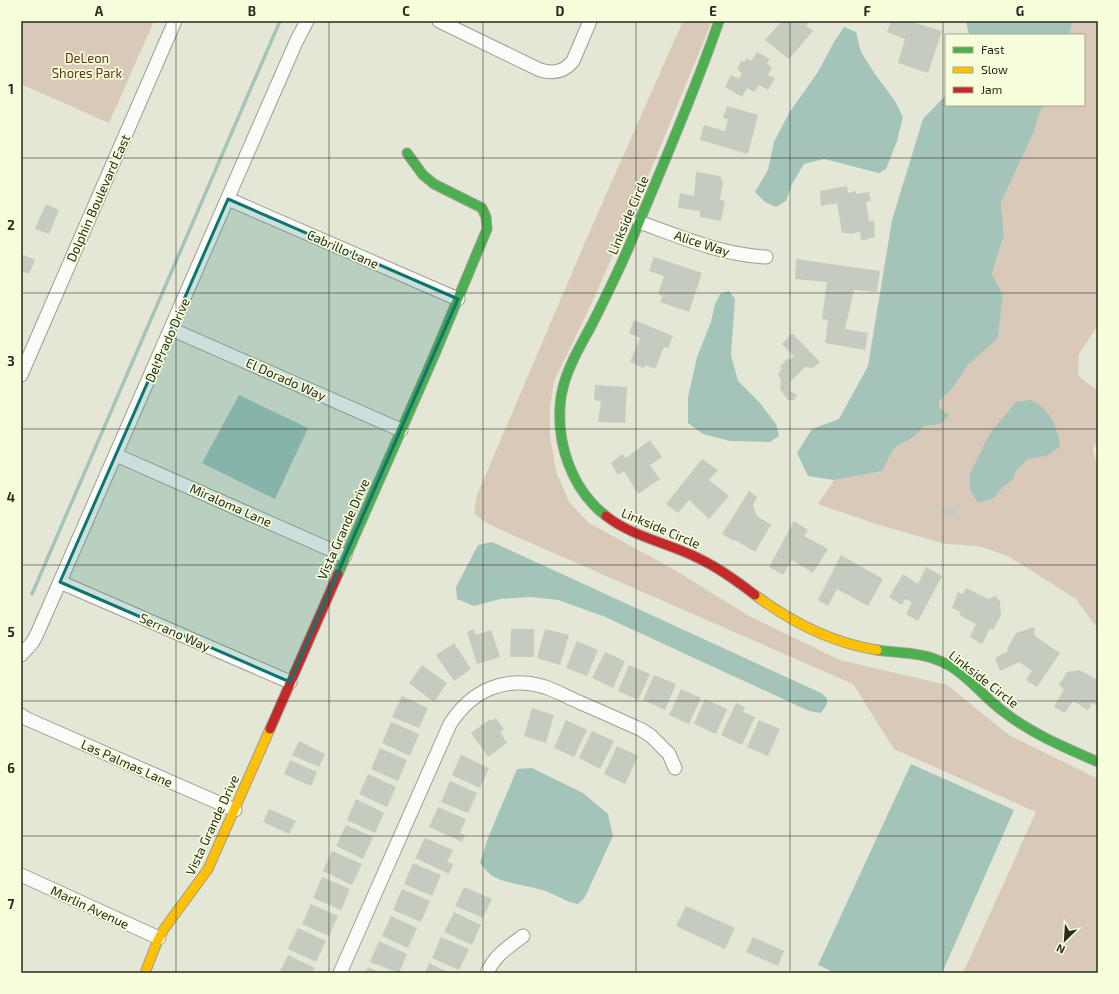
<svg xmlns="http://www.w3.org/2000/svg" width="1119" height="994" font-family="'Exo 2',sans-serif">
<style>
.green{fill:#d8c9b9}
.water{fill:#a4c4ba}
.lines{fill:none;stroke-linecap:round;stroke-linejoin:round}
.stream{stroke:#a4c4ba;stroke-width:3.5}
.building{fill:#c5ccbf}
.street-casing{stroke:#9c9f91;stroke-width:15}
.fast-casing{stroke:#9c9f91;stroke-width:11}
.slow-casing{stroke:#9c9f91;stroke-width:11}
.jam-casing{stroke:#9c9f91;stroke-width:11}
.street{stroke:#fbfbf9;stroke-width:13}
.fast{stroke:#4caf50;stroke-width:9}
.slow{stroke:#ffc107;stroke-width:9}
.jam{stroke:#c62828;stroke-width:9}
.marked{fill:#0f766e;fill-opacity:0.2;stroke:#0f766e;stroke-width:3;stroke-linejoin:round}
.grid{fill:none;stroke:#282a1d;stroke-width:1;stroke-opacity:0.55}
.labels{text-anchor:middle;stroke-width:3.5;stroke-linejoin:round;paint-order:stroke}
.park-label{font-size:13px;fill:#633319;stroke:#f6fdda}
.street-label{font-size:13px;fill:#282a1d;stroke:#f6fdda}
.neatline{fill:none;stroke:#282a1d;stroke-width:1.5}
.grid-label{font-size:13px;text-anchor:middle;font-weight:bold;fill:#282a1d}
</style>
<rect width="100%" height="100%" fill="#e4e7d5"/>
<g class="green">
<path d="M21,21h133l-45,102 -88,-39z"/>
<path d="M683,21h29l-60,146 -63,142 -35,72 -4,27v28l6,35 13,31 20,21 84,46 76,47 91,44 107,25 62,50 89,44v194h-135l73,-161 -142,-63 -41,-65 -363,-159 -16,-11 3,-19 112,-262z"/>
<path d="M1073,21h25v304l-19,29 -1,22 20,15v49l-5,9 5,22v158l-22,-30 -68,-43 -29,-10 -33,-2 -67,-19 -61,-21 16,-24 48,-9 12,-23 15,-8 10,-8 5,-6 14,-1 1,-24 13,-12 16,-24 30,-27 5,-43 -11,-20 12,-40 -3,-33 34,-72 3,-13 4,-9 5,-3h37v-70h-15z"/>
</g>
<g class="water">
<path d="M966,21h107l-4,14h-100z"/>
<path d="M844,27l12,5 5,20 14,22 20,27 8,16 -6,24 -11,28 -7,4 -55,-14 -20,5 -12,20 -6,17 -10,6 -11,-5 -10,-10 13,-22 6,-28 15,-29 29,-41 16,-30z"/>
<path d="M946,95v10h101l-5,3 -4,9 -3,13 -34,72 3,33 -12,39 11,21 -5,43 -30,27 -16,24 -13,12v7l10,7c-8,11 -13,10 -25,11l-5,6 -10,8 -15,8 -12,23 -48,9 -26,-4 -11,-23 15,-24 27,-10 29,-53 24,-146 31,-101z"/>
<path d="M729,291l6,8 -4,56 7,26 22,22 16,21 3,12 -9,6 -40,-1 -27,-7 -15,-11v-26l9,-40 14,-35 4,-18 5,-10z"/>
<path d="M239,395l69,33 -33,71 -73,-36z"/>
<path d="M1031,400c19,10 27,26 29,47l-14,9 -18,3 -13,13 -1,6 -13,11 -7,9 -16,5 -8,-13v-16l20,-41 26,-31z"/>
<path d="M492,542l329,151 6,5v6l-6,9 -12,-2 -206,-95 -45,-16 -28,-3 -30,2 -26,7 -17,-7 -1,-12 22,-42z"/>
<path d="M911,764l103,46 -72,163h-107l-17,-8z"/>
<path d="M532,768l51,25 25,21 5,22 -28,61 -7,7c-12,-2 -17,-7 -28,-11 -18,-8 -44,-8 -59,-18 -4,-3 -7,-8 -11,-12l8,-25 29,-69z"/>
</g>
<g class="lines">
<path class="stream" d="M32,594l248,-573"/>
</g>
<g class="building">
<path d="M782,21h23l3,2 -2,3 7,5 -24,28 -24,-19z"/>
<path d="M891,21h18l33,10 -14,42 -30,-10 7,-24 -18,-7z"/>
<path d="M757,52l13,7 -3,4 5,5 -4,7 7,3 -7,12 -9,-5 -5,7 -7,-4 -5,9 -17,-10 6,-12 8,4 3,-6 -5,-4 4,-8 3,1 3,-4 4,3z"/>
<path d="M727,106l31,9 -10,39 -48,-14 4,-15 21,6 3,-12 -5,-1z"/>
<path d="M696,172l24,4 3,6 -3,18 5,1 -4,20 -21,-4v-6l-22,-3 2,-15 14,3z"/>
<path d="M847,186l1,7 8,-2v3l13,-2 2,9 -5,1 3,19h5l1,16 -14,4 -1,-9 -10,2 -1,-1h-7l-5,-30 -16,3 -1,-15z"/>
<path d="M46,204l13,6 -10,24 -14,-5z"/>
<path d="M21,254l14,6 -6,14 -8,-3z"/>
<path d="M654,257l48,16 -13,39 -29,-10 3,-6 -5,-2 6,-18 -15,-5z"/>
<path d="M796,259l84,12 -3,21 -23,-2 -9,39 23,4 -3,17 -40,-7 3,-23 -6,-1 5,-37 -32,-3z"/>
<path d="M634,320l39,16 -5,12 -4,-1 -9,22 -10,-4 -1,3 -14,-6 10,-24 -11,-5z"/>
<path d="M792,333l28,29 -7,6 -8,-1 -15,15v9l7,4 -3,5h-6l-8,-11 1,-9 -3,-6 4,-6 -2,-2 8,-8 2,2 4,-4 -12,-12z"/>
<path d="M595,385l32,2 -2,36 -27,-1 3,-21 -7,-1z"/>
<path d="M650,440l12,17 -12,8 10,14 -22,15 -14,-23 -6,4 -7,-12 11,-9 4,4z"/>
<path d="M702,459l16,11 -9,10 20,16 -20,23 -20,-19 -11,13 -12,-9z"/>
<path d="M749,491l8,6 -4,8 4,11 14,9 -16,27 -20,-12 -1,1 -12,-7z"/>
<path d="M940,507l15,1 -1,9 -14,-1z"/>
<path d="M794,521l14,9 -4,6 24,13 -15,24 -21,-13 -9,15 -14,-8z"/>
<path d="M841,555l42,24 -15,27 -31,-17 -9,17 -10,-6z"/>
<path d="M926,567l16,9 -24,45 -12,-7 6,-12 -7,-3 -3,6 -13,-8 14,-23 15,10z"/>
<path d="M966,588l22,11 8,-3 4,6 1,13 -8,15 -3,-2 -8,16 -12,-7 6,-13 -17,-9 2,-3 -9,-4 6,-16 5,2z"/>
<path d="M1034,627l1,9 25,17 -23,34 -11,-7 6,-9 -13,-9 -19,9 -5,-13 13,-7 -1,-2 9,-16z"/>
<path d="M474,629l2,6 15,-5 9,27 -23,7 -10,-32z"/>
<path d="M511,629h23v28h-24z"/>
<path d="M545,629l24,6 -9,30 -23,-7z"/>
<path d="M577,641l21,9 -11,26 -21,-8z"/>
<path d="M454,643l17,26 -17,12 -18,-26z"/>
<path d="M605,652l20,9 -12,27 -21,-10z"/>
<path d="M422,665l25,18 -13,19 -25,-19z"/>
<path d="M629,665l21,9 -12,26 -20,-9z"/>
<path d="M1079,670l19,10v26l-6,-3 -4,7 -15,-9 -8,12 -11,-6 10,-18 -5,-4 8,-13z"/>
<path d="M654,675l22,9 -11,26 -22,-10z"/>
<path d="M681,689l20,9 -12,26 -20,-9z"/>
<path d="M402,696l26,12 -9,20 -27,-11z"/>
<path d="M705,699l22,10 -11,25 -22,-10z"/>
<path d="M736,703l9,4 -2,5 12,5 -13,28 -21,-10z"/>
<path d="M532,708l22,7 -8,28 -22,-7z"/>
<path d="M496,718l8,11 -4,3 7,11 -19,14 -17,-24 19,-14 1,2z"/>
<path d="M566,720l21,10 -13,27 -20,-9z"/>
<path d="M759,720l21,9 -12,27 -21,-9z"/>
<path d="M391,722l28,12 -9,22 -28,-13z"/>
<path d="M592,731l22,10 -14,28 -21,-11z"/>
<path d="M299,741l26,13 -6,13 -27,-12z"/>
<path d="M617,746l21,10 -13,28 -21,-10z"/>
<path d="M380,748l27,12 -9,21 -27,-12z"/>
<path d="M461,755l28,13 -9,20 -28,-13z"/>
<path d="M290,760l27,12 -6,14 -27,-12z"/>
<path d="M368,774l28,13 -9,20 -28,-13z"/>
<path d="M450,781l27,12 -9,20 -27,-11z"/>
<path d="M356,799l28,14 -9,20 -28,-13z"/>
<path d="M438,807l28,12 -6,14 5,2 -3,7 -33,-15z"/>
<path d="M269,809l27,12 -7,13 -26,-12z"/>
<path d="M346,825l27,12 -10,22 -27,-13z"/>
<path d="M425,838l28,12 -6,12 6,2 -4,10 -34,-16z"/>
<path d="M332,851l30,13 -10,21 -29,-14z"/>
<path d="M413,863l28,12 -9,21 -28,-12z"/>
<path d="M322,877l28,12 -9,21 -28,-12z"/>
<path d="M464,887l28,12 -9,19 -28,-12z"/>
<path d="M402,889l28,12 -9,21 -28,-12z"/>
<path d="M311,904l27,12 -9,20 -27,-12z"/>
<path d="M686,906l49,22 -10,21 -49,-23z"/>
<path d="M454,912l27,13 -9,20 -28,-13z"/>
<path d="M391,916l26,12 -9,20 -26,-12z"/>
<path d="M298,928l28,13 -10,21 -28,-13z"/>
<path d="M441,937l28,12 -10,21 -27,-12z"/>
<path d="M753,937l31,14 -6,15 -32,-14z"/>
<path d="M379,941l28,13 -8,19 -29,-11z"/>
<path d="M288,955l27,13 -3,5h-33z"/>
<path d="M429,963l21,10h-25z"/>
<path d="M368,967l12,6h-15z"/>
</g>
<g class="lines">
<g class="street-casing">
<g id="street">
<path d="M439,21l101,49c14,4 24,2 33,-9l17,-40"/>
<path d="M228,199l230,100"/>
<path d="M639,222c42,15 83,33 127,35"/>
<path d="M171,329l230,101"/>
<path d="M21,375l154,-354"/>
<path d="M116,455l229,101"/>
<path d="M60,582l230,100"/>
<path d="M21,655l11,-12 5,-9 259,-592 11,-21"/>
<path d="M21,715l6,4 208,91"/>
<path d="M21,875l138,63"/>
<path d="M340,973l110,-249c22,-34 55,-49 95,-37 12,4 24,11 36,16 21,9 41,18 61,27l9,6 18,18 6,14"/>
<path d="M487,973c7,-17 21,-26 36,-37"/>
</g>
</g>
<g class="fast-casing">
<g id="fast">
<path d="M606,516c-35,-27 -51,-75 -45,-119 4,-25 17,-47 29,-69 10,-19 19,-38 28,-57 11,-23 20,-47 30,-70 25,-60 50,-119 71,-180"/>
<path d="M338,574l96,-218 53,-127 -1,-12 -4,-9 -48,-24 -11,-9 -16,-22"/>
<path d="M877,650c20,3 43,2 63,11 25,10 42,35 64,51 28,22 62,36 94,50"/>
</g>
</g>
<g class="slow-casing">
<g id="slow">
<path d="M755,595c36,27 77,48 122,55"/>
<path d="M145,973l12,-31 7,-13 44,-60 62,-140"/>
</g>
</g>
<g class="jam-casing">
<g id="jam">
<path d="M606,516c27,21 62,27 92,42 21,10 39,23 57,37"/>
<path d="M270,729l68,-155"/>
</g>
</g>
<use href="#street" class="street"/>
<use href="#fast" class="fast"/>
<use href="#slow" class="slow"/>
<use href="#jam" class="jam"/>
</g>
<path class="marked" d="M228,199l230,100 -168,383 -230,-100z"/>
<path class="grid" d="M176,21v952M329,21v952M483,21v952M636,21v952M790,21v952M943,21v952M21,158h1077M21,293h1077M21,429h1077M21,565h1077M21,701h1077M21,836h1077"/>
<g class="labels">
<g class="park-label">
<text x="87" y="63">DeLeon<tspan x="87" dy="15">Shores Park</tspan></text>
</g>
<g class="street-label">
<text transform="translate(98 198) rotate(-66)" y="5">Dolphin Boulevard East</text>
<text transform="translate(628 215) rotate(-67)" y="5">Linkside Circle</text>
<text transform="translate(702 243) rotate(18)" y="5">Alice Way</text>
<text transform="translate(343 249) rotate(24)" y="5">Cabrillo Lane</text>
<text transform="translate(167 340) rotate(-66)" y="5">Del Prado Drive</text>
<text transform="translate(286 379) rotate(24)" y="5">El Dorado Way</text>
<text transform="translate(231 505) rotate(24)" y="5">Miraloma Lane</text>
<text transform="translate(661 528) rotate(23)" y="5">Linkside Circle</text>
<text transform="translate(343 529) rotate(-66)" y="5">Vista Grande Drive</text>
<text transform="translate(175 632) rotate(24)" y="5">Serrano Way</text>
<text transform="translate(984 679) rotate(38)" y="5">Linkside Circle</text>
<text transform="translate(127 763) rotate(24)" y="5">Las Palmas Lane</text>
<text transform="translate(212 825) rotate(-65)" y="5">Vista Grande Drive</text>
<text transform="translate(90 907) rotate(25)" y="5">Marlin Avenue</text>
</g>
</g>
<rect width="1119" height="994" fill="none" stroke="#f6fdda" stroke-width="44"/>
<rect x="945" y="34" width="140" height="72" fill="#f6fdda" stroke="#a4a98e"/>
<rect x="953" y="47" width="20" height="6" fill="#4caf50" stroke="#a4a98e"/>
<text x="981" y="54" font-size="12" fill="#282a1d">Fast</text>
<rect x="953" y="67" width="20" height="6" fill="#ffc107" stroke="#a4a98e"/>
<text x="981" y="74" font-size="12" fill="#282a1d">Slow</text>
<rect x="953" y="87" width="20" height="6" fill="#c62828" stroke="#a4a98e"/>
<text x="981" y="94" font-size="12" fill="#282a1d">Jam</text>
<g transform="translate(1065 940) rotate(205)" stroke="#f6fdda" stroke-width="3" paint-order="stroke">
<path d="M0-3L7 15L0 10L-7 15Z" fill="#282a1d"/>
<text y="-6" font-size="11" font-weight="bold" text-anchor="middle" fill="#282a1d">N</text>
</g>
<rect x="22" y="22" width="1075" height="950" class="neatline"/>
<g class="grid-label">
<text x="99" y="16">A</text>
<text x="252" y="16">B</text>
<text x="406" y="16">C</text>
<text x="560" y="16">D</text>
<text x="713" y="16">E</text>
<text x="867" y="16">F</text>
<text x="1020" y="16">G</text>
<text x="11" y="94">1</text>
<text x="11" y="230">2</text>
<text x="11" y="366">3</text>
<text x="11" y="502">4</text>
<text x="11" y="637">5</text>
<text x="11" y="773">6</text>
<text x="11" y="909">7</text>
</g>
</svg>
